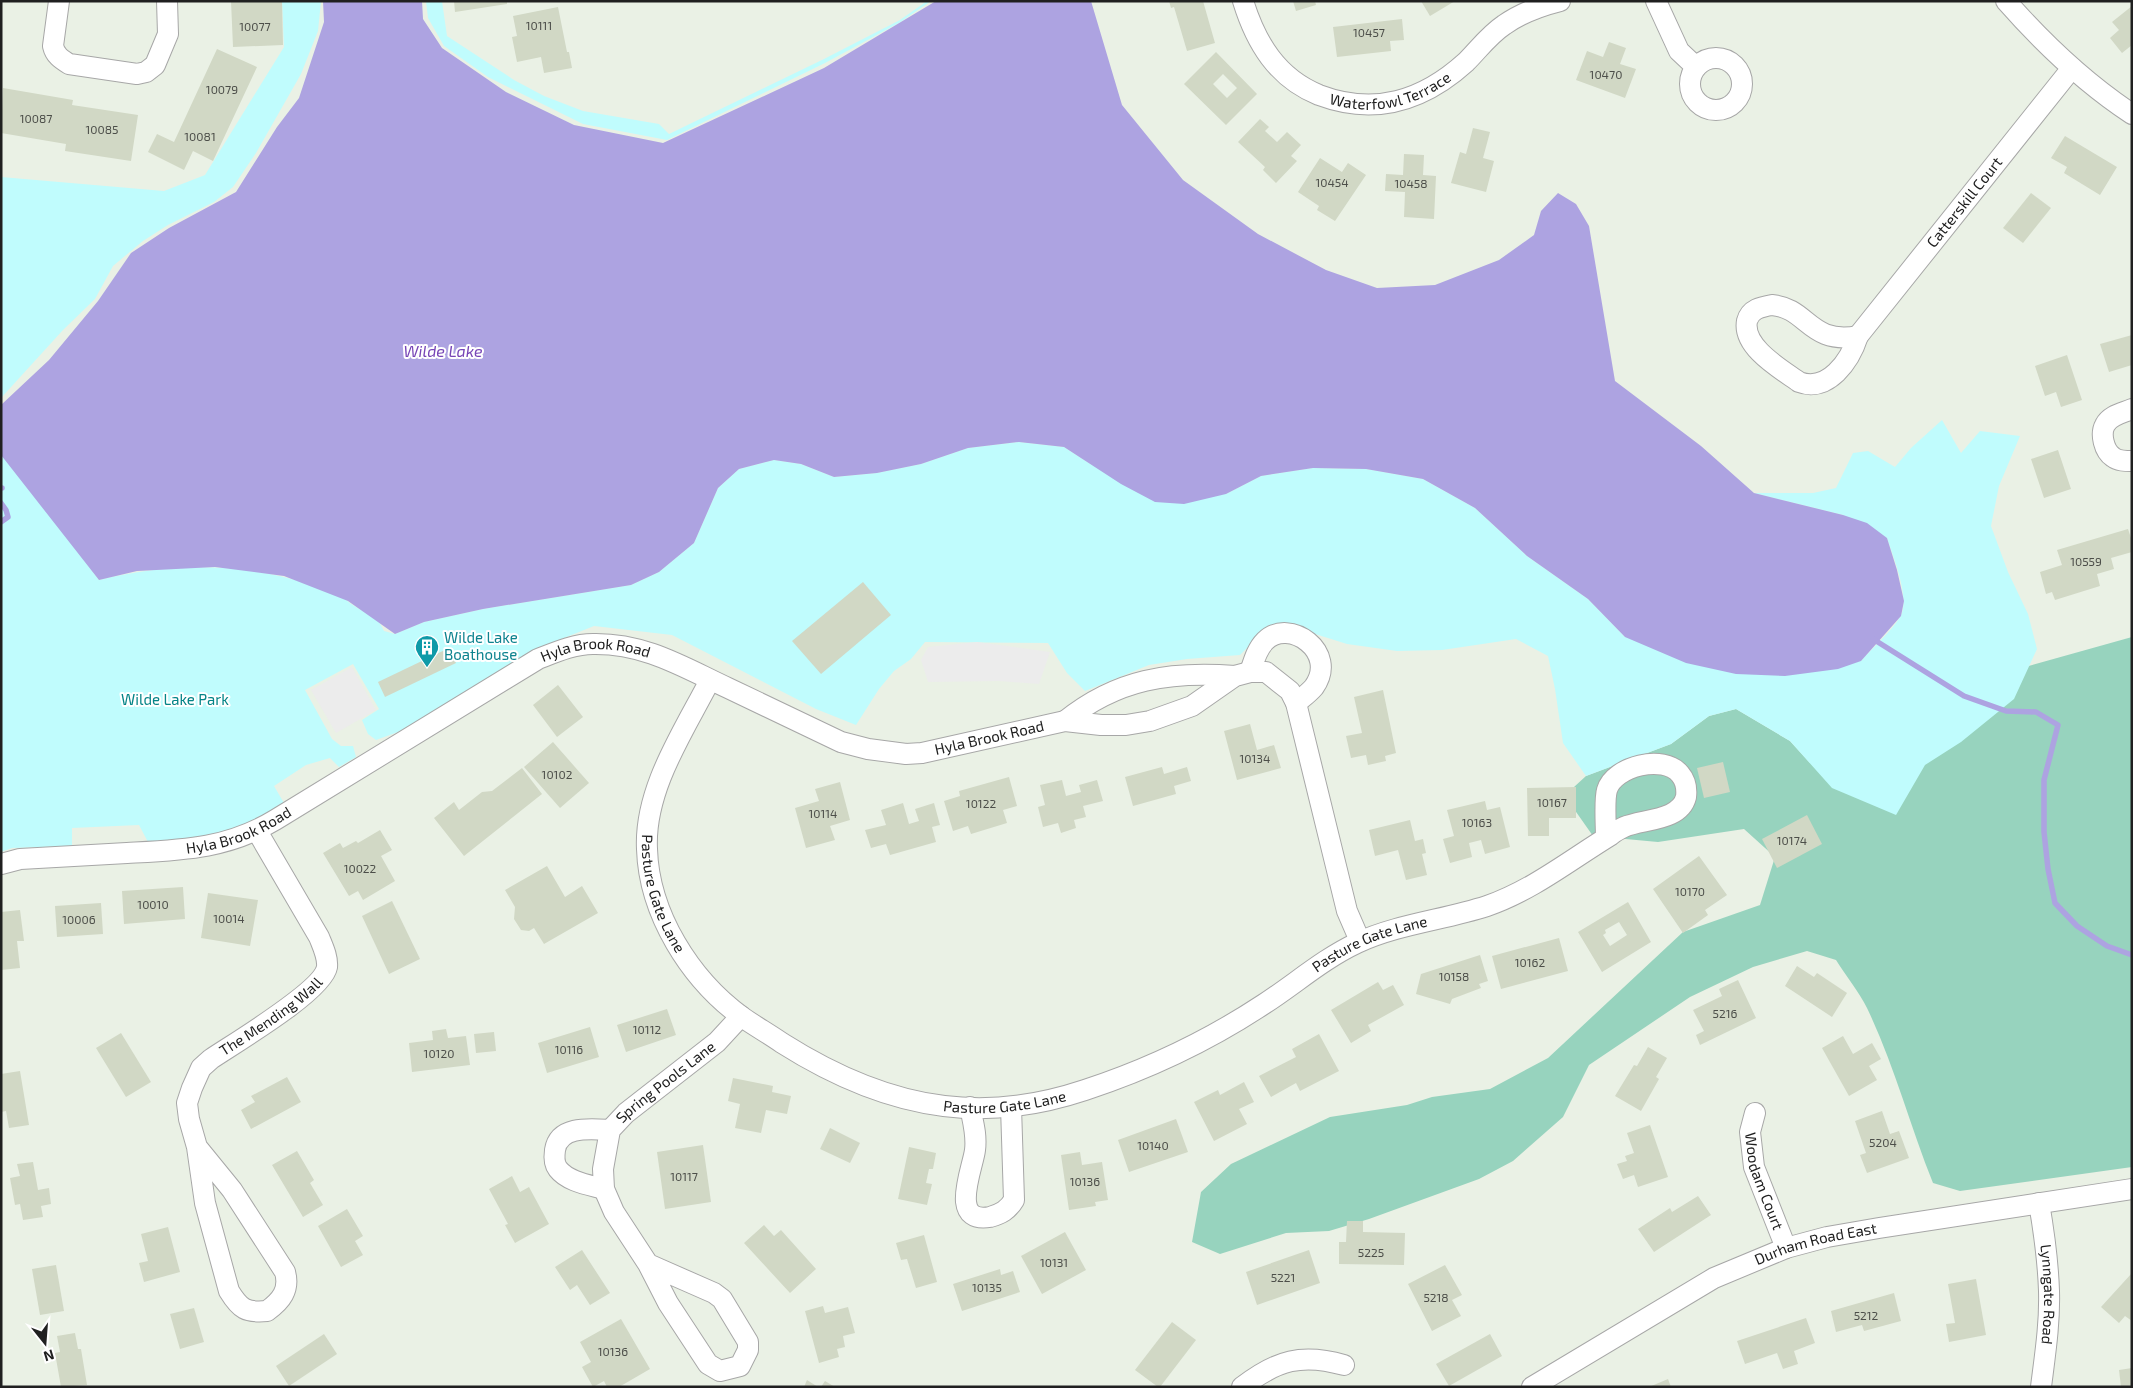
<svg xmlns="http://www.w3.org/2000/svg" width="2133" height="1388" font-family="'Exo 2',sans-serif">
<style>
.forest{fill:#97d3be}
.park{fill:#c0fcfd}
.parking{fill:#ececec}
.water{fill:#ada3e1}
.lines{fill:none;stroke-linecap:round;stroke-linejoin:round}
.stream{stroke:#ada3e1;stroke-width:5.5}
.building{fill:#d1d8c5;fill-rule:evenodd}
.minor-casing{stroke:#a7a7a7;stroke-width:22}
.minor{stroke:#fff;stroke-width:20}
.labels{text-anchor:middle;stroke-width:4;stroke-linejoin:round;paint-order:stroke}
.number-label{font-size:12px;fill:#4c4e49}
.street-label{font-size:15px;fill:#202020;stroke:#fff}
.culture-label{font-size:15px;fill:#0d838f;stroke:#fff;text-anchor:start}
.park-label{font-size:15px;fill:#048487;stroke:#fff}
.water-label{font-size:16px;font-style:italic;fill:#7745b6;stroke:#fff}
</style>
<rect width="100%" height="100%" fill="#eaf1e5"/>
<path class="forest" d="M2132,637v530l-172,24 -27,-8c-23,-57 -39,-119 -66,-175 -8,-16 -21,-32 -31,-48l-29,-9 -54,16 -63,30 -101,68 -26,52 -50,44 -34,18 -110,40 -40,12 -43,2 -66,21 -28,-12 9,-50 30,-28 99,-47 77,-12 25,-8 58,-8 58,-31 135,-126 77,-27 15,-48 -31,-28 -86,13 -65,-6 -19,-27v-22l12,-11 85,-32 38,-28 27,-7 54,32 20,22 208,-94z"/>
<g class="park">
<path d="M282,1h39l-3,30 -17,43 -45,79 -23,34 -19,15 -46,23 -25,16 -30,25 -18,33 -32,31 -62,68v-221l163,14 41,-16 79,-128z"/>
<path d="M426,1h16l5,35 67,44 30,16 39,15 76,13 10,10 155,-75 76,-39 27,-19h4l-32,22 -74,40 -158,77 -84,-16 -95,-47 -44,-31 -16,-28z"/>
<path d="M1942,420l19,33 19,-22 40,5 -21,50 -8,40 17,46 20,42 9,35 -23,50 -53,43 -36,23 -29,50 -64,-27 -42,-47 -54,-32 -27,7 -38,28 -85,32 -23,-33 -8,-54 -7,-33 -32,-17 -74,11 -45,1 -50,-7 -51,-16 -36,7 -20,20 -53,4 -38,6 -64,26 -18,-18 -19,-30 -123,-1 -14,17 -17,12 -15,18 -23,36 -40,-16 -144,-74 -78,-9 -50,20 -146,86 -22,8 -8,-6 -6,-14 17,-11 -26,-45 -48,26 27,49 9,7h12l3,11 -17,10 -9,-9 -24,7 -32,21 10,17 -37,22 -37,11 -62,6 -9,-17 -67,3v18l-60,2 -11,4v-401l98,129c71,-17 140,-18 210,4 9,3 20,5 29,9 6,3 9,9 15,12 14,10 22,6 31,26l11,3 29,-12 59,-13 148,-24 28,-13 35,-29 24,-55 21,-19 35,-9 27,4 33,13 43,-4 44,-9 47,-16 51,-6 45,5 28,18 134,29 35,-18 52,-8 53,1 57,10 52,29 52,48 61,43 37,38 236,24c12,-14 29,-28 39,-44 11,-18 -7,-60 -13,-79l-44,-23 -89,-22h59l23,-5 17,-35 15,-2 27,16 16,-19z"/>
</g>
<g class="parking">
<path d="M977,642l73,10 -11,32 -40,-3 -71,1 -7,-22 7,-13z"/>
<path d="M352,667l24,43 -40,23 -25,-43z"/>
</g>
<path class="water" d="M323,1h99l1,18 19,29 64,44 68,33 89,18 161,-75 112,-67h155l31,104 61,75 75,54 68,36 51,18 58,-3 64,-25 35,-25 7,-24 17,-18 18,11 13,22 26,155 86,65 53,47 89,22 24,8 20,15 10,32 7,31 -3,15 -40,45 -23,8 -53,7 -49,-2 -50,-11 -61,-26 -37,-38 -61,-43 -52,-48 -52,-29 -57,-10 -53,-1 -52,8 -35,18 -42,10 -29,-2 -34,-18 -57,-37 -45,-5 -51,6 -47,16 -44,9 -43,4 -33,-13 -27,-4 -35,9 -21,19 -24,55 -35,29 -28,13 -148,24 -59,13 -29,12 -47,-33 -64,-25 -69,-9 -78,4 -38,9 -98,-125v-50l48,-45 49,-59 33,-48 38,-25 67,-36 41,-65 22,-29 25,-76z"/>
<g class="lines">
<g class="stream">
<path d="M1,488h1"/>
<path d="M1,503l5,7 2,7 -7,5"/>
<path d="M1873,639l91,57 42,15 30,1 22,13 -14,55v52l4,37 7,34 22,23 30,20 25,9"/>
</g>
</g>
<g class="building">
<path d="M231,1h51l1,44 -50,2z"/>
<path d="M454,1h53v3l-52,8z"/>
<path d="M1169,1h34l12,42 -28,8 -13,-44 -3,1z"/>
<path d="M1293,1h22l1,4 -20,6z"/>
<path d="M1421,1h34l-25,15z"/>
<path d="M2132,6v39l-10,8 -12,-15 9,-8 -7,-8z"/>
<path d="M558,7l9,45h2l3,16 -28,5 -3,-16 -24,5 -5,-25 5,-1 -4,-20z"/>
<path d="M1402,19l2,21 -14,1 1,10 -54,6 -4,-30z"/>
<path d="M1609,42l17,6 -6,16 16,5 -11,29 -49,-18 11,-29 16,6z"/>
<path d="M217,49l40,18 -44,94 -20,-10 -9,19 -36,-18 9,-18 17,8z"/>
<path d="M1216,52l41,42 -31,31 -42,-41zM1223,74l14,14 -10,10 -14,-14z"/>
<path d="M3,88l70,12 -1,5 66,10 -7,46 -66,-10 1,-7 -65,-11z"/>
<path d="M1260,119l9,8 -4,4 12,11 10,-10 14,13 -10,11 6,5 -21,22 -13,-13 2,-3 -27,-25z"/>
<path d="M1473,128l17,4 -7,26 11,3 -8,31 -35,-9 9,-31 6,2z"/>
<path d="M2065,136l52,31 -17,28 -36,-22 3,-6 -16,-9z"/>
<path d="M1404,154l20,1 -1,20 13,1 -2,43 -30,-2 1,-25 -20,-1 1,-17 17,1z"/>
<path d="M1320,158l22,14 6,-9 18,12 -31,46 -18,-11 2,-4 -21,-14z"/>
<path d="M2031,193l20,15 -28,35 -20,-15z"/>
<path d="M2132,335v30l-23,7 -9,-28z"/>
<path d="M2067,355l15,45 -21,7 -5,-15 -11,4 -10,-30z"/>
<path d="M2058,450l13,39 -27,9 -13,-39z"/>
<path d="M2128,529l4,12v11l-21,6 3,11 -17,5 3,12 -45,14 -3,-8 -6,2 -6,-22 22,-7 -5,-15z"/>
<path d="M863,582l28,33 -70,59 -29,-33z"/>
<path d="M449,648l7,15 -71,34 -7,-15z"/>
<path d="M558,685l25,32 -26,20 -24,-32z"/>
<path d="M1383,690l13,63 -11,3 1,5 -18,4 -2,-10 -15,3 -5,-22 16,-3 -8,-36z"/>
<path d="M1250,724l7,26 17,-5 7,23 -44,12 -13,-49z"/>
<path d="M553,742l36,41 -29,25 -36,-41z"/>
<path d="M1723,762l7,30 -26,6 -7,-30z"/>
<path d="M1162,767l2,7 23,-7 4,14 -17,5 2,8 -43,12 -8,-29z"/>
<path d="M522,768l20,26 -78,62 -30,-38 20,-16 5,8 23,-18 10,-1z"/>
<path d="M1009,777l8,29 -14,4 4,13 -36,11 -3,-8 -15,5 -9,-30 16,-5 -1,-5z"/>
<path d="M1062,780l4,16 15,-4 -2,-7 18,-5 6,21 -20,5 3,11 -12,3 2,8 -15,5 -3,-10 -15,4 -5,-20 7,-2 -5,-20z"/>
<path d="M840,782l10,38 -20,6 5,14 -29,8 -11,-40 24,-7 -4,-12z"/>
<path d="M1576,787v31h-27v18h-21l-1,-48z"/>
<path d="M1485,801l2,9 13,-3 10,40 -25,7 -4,-14 -12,3 3,14 -22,6 -7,-24 11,-3 -7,-26z"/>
<path d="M903,803l6,21 10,-3 -4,-12 19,-6 6,22 -8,2 4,15 -46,13 -4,-11 -15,4 -6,-18 21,-5 -5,-15z"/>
<path d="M1807,815l15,29 -45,24 -15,-29z"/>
<path d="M1410,820l5,21 8,-2 3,14 -4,1 5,21 -21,5 -8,-30 -23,6 -6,-26z"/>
<path d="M380,830l12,20 -11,6 14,25 -32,19 -5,-9 -9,5 -26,-43 17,-10 3,5 13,-7 2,2z"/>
<path d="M1699,856l28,39 -22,15 3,5 -25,18 -30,-44z"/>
<path d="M547,866l18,31 17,-11 16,27 -54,31 -10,-16 -5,3 -8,-1 -7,-11 1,-12 -10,-17z"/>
<path d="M183,887l2,32 -61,5 -2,-33z"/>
<path d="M208,893l50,7 -8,46 -49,-8z"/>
<path d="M392,901l28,58 -31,15 -27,-58z"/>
<path d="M1628,902l23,40 -49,30 -24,-40zM1619,922l8,13 -17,11 -7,-11 3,-2 -1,-3z"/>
<path d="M101,903l2,31 -46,3 -2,-31z"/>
<path d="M20,910l4,31h-7l3,27 -19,2v-58z"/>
<path d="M1559,938l9,33 -67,18 -9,-33z"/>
<path d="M1480,955l8,26 -9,3 2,4 -29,11 -2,5 -34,-10 5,-20z"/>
<path d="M1797,966l17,11 3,-4 30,20 -15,24 -47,-31z"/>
<path d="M1738,980l18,38 -56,27 -4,-10 8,-4 -11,-21 29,-14 -3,-7z"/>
<path d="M1378,982l5,8 10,-5 11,20 -36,20 3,6 -20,12 -20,-33z"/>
<path d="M667,1009l9,26 -50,17 -9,-27z"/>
<path d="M590,1027l9,30 -52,16 -9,-30z"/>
<path d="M446,1029l2,9 18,-2 4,29 -58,7 -3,-29 24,-3 -1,-9z"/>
<path d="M494,1032l2,19 -20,2 -2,-19z"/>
<path d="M121,1033l30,49 -25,15 -30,-49z"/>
<path d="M1319,1034l20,37 -39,20 -4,-8 -25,14 -12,-21 37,-19 -4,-8z"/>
<path d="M1843,1036l10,18 19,-11 9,16 -12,7 8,14 -28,16 -27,-48z"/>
<path d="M1648,1047l19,11 -11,19 3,2 -18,32 -26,-15 19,-31 3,1z"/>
<path d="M20,1071l9,54 -20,3 -3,-17 -5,1v-38z"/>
<path d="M287,1077l14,25 -50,27 -10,-19 14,-8 -4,-6z"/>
<path d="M733,1078l40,8 -1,6 19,4 -4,18 -21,-4 -5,23 -26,-5 5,-24 -12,-3z"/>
<path d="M1244,1082l10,20 -15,7 8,15 -33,17 -20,-39 24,-12 2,5z"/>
<path d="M1882,1111l8,23 9,-3 10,27 -42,15 -7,-18 6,-2 -11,-32z"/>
<path d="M1176,1119l12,33 -59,20 -11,-32z"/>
<path d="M1650,1125l18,52 -30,10 -4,-12 -11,4 -6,-15 10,-3 -2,-5 9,-3 -7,-20z"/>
<path d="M830,1128l30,15 -10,20 -30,-14z"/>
<path d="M703,1145l8,57 -46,7 -8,-57z"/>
<path d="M909,1147l27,6 -3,16h-4l-3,14 6,1 -5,21 -29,-6z"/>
<path d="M297,1151l17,29 -4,3 13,22 -20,12 -31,-52z"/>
<path d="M1080,1152l2,13 20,-3 6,38 -13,2 1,4 -27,4 -8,-55z"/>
<path d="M33,1162l5,28 11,-2 2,16 -10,2 2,11 -20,3 -3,-16 -5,1 -5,-27 10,-2 -3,-12z"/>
<path d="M512,1176l8,16 9,-5 20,37 -34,19 -10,-18 3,-1 -19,-35z"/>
<path d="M1698,1196l13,19 -57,37 -16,-23 32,-21 2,4z"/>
<path d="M347,1209l16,27 -8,5 8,14 -22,12 -23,-41z"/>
<path d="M1347,1221h16v11l42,1 -1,32 -65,-1v-22h7z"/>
<path d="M764,1225l10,11 7,-6 35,39 -26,24 -46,-50z"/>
<path d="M168,1227l12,45 -36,10 -5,-19 9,-2 -7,-27z"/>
<path d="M1065,1232l21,38 -44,24 -21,-38z"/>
<path d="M924,1235l13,47 -21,6 -9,-29 -6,1 -5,-17z"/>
<path d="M582,1250l28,43 -20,12 -13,-20 -7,5 -15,-23z"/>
<path d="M1309,1250l11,33 -63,22 -11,-33z"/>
<path d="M56,1265l8,46 -24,4 -8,-46z"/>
<path d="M1445,1265l17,30 -10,5 9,16 -29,15 -24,-47z"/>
<path d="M1000,1269l1,6 12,-4 7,21 -58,19 -9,-27z"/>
<path d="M2132,1273v48l-7,-5 -6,7 -18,-16z"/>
<path d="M1976,1279l10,56 -37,7 -3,-18 9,-1 -7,-39z"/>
<path d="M1894,1293l7,28 -37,10 -2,-6 -26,7 -5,-21z"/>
<path d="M823,1306l2,7 23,-6 7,26 -12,3 2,11 -8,2 2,8 -20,6 -14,-52z"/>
<path d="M194,1308l10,34 -24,7 -10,-35z"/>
<path d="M1806,1318l9,25 -21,8 4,13 -15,5 -6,-16 -32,11 -8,-23z"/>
<path d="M621,1319l29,50 -31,18h-12l-3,-6 -11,6 -11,-20 9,-5 -11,-20z"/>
<path d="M1172,1322l24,18 -36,47h-2l-23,-17z"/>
<path d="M75,1333l3,16h3l6,36 -26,2 -6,-34 5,-1 -3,-16z"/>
<path d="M324,1334l13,20 -48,32 -13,-20z"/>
<path d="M1490,1334l12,22 -53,30 -13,-22z"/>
<path d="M2132,1368v19h-11l-2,-17z"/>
<path d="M1668,1379l3,8h-22z"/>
<path d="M807,1380l11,7h-14z"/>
<path d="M825,1381l10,6h-14z"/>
</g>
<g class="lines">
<g class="minor-casing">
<g id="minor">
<path d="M59,1l-6,45c2,9 8,13 16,18l68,10 9,-2 9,-7 13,-31 -1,-33"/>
<path id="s1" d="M1243,1c13,42 34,77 76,94 56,21 104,6 147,-33 13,-13 23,-27 38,-37 17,-12 36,-19 56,-24"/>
<path d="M1656,1l23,50 17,16"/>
<path d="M2006,1c37,42 79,82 126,113"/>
<circle cx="1716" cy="84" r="26"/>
<path d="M1772,305c36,3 37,40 86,31 -8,25 -30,57 -59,46 -18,-13 -57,-35 -52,-61 3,-12 14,-14 25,-16z"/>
<path id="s2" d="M1858,336l214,-268"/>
<path d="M2132,409c-9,4 -22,6 -27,16 -5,9 -1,26 8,32 5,4 12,4 19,4"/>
<path d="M1250,672c4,-12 7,-23 15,-31 24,-24 74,11 49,46 -5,6 -12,11 -18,16"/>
<path id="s3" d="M710,680c-26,51 -66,109 -63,169 2,65 43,130 95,168 13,9 27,17 40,26 49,31 104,56 162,63 47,6 96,-1 141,-16 64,-21 123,-49 179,-86 31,-20 59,-45 93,-61 41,-19 87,-23 130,-37 46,-16 83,-46 124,-71 2,-2 11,-7 13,-8 19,-8 56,-6 62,-30 1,-8 0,-16 -6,-23 -16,-20 -66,-8 -73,16 -3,10 -1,35 -1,47"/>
<path d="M1065,721c52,-42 105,-50 170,-45"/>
<path id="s4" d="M1,864l19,-5c36,-2 72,-4 107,-6 55,-3 100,-4 148,-33l263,-161c18,-7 36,-15 55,-15 52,-1 90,23 135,44 38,18 76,36 113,54l27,7 38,5 16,-1 143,-32 36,4h25l24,-4 42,-15 43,-30 15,-4h16l24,19 6,12 51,208 13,30"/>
<path d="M970,1107c3,15 7,28 5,43 -2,18 -27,74 15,67 11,-3 18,-7 24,-17l-3,-93"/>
<path id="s5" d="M1755,1113l-5,19 4,35 32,81"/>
<path id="s6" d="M197,1147l35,43 53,82c5,18 -4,29 -18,39 -21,2 -27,-2 -38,-20l-24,-88 -8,-56 -8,-28 -2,-16 5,-15 9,-20 10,-9c22,-15 112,-68 116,-92 1,-10 -4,-20 -8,-30l-62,-106"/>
<path d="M604,1189c-14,-4 -36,-7 -46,-20 -4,-5 -4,-12 -3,-19 4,-25 36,-21 55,-20"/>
<path id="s7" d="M2039,1203c5,29 9,58 10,88 1,32 -4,64 -8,96"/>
<path id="s8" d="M648,1264l66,29 8,6 26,43v8l-8,16 -20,5 -12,-7 -40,-61 -20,-39 -34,-52 -10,-23 -1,-20 7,-39 16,-17 91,-71 24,-26"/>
<path d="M1242,1387c35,-27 60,-34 102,-22"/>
<path id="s9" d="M1532,1387l182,-109 72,-30 41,-11 52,-9 253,-39"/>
</g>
</g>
<use href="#minor" class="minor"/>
</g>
<defs>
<g id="building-pin" transform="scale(1.25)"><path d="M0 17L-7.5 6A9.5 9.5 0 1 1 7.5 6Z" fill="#0f9aa8" stroke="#fff"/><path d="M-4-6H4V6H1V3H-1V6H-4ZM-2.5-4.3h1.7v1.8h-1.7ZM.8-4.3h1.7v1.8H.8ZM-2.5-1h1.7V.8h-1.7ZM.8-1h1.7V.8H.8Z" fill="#fff"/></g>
</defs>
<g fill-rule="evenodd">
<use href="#building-pin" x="427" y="647"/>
</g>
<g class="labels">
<g class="number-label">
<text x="539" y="30">10111</text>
<text x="255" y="31">10077</text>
<text x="1369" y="37">10457</text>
<text x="1606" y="79">10470</text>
<text x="222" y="94">10079</text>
<text x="36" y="123">10087</text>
<text x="102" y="134">10085</text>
<text x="200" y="141">10081</text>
<text x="1332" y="187">10454</text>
<text x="1411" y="188">10458</text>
<text x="2086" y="566">10559</text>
<text x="1255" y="763">10134</text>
<text x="557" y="779">10102</text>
<text x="1552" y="807">10167</text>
<text x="981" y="808">10122</text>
<text x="823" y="818">10114</text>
<text x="1477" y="827">10163</text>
<text x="1792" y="845">10174</text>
<text x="360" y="873">10022</text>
<text x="1690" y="896">10170</text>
<text x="153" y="909">10010</text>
<text x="229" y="923">10014</text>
<text x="79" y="924">10006</text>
<text x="1530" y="967">10162</text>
<text x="1454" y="981">10158</text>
<text x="1725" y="1018">5216</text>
<text x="647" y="1034">10112</text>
<text x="569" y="1054">10116</text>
<text x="439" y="1058">10120</text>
<text x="1883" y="1147">5204</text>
<text x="1153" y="1150">10140</text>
<text x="684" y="1181">10117</text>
<text x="1085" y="1186">10136</text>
<text x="1371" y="1257">5225</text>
<text x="1054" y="1267">10131</text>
<text x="1283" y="1282">5221</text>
<text x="987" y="1292">10135</text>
<text x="1436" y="1302">5218</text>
<text x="1866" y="1320">5212</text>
<text x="613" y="1356">10136</text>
</g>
<g class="street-label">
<text dy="5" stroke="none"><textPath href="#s1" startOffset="200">Waterfowl Terrace</textPath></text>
<text dy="5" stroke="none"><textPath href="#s2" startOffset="171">Catterskill Court</textPath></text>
<text dy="5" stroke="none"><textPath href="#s4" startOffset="648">Hyla Brook Road</textPath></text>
<text dy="5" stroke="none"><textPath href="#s4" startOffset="1066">Hyla Brook Road</textPath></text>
<text dy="5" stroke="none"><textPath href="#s4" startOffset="242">Hyla Brook Road</textPath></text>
<text dy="5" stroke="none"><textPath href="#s3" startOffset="230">Pasture Gate Lane</textPath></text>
<text dy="5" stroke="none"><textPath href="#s3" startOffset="1070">Pasture Gate Lane</textPath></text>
<text dy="5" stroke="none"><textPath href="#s6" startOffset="564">The Mending Wall</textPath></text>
<text dy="5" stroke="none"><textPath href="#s8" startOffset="530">Spring Pools Lane</textPath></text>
<text dy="5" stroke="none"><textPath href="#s3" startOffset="666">Pasture Gate Lane</textPath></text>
<text dy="5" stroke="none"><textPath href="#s5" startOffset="71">Woodam Court</textPath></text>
<text dy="5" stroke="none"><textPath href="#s9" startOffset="320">Durham Road East</textPath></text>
<text dy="5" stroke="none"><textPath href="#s7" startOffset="92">Lynngate Road</textPath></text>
</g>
<g class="culture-label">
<text x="444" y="643">Wilde Lake<tspan x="444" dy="17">Boathouse</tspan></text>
</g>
<g class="park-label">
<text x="175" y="705">Wilde Lake Park</text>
</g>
<g class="water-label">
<text x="443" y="357">Wilde Lake</text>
</g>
</g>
<rect width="2133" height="1388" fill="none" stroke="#202020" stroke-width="5"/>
<g transform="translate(45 1343) rotate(163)" stroke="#ffffff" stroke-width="4" paint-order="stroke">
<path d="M0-4L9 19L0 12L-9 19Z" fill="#202020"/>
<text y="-8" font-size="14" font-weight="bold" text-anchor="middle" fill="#202020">N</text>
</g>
</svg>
